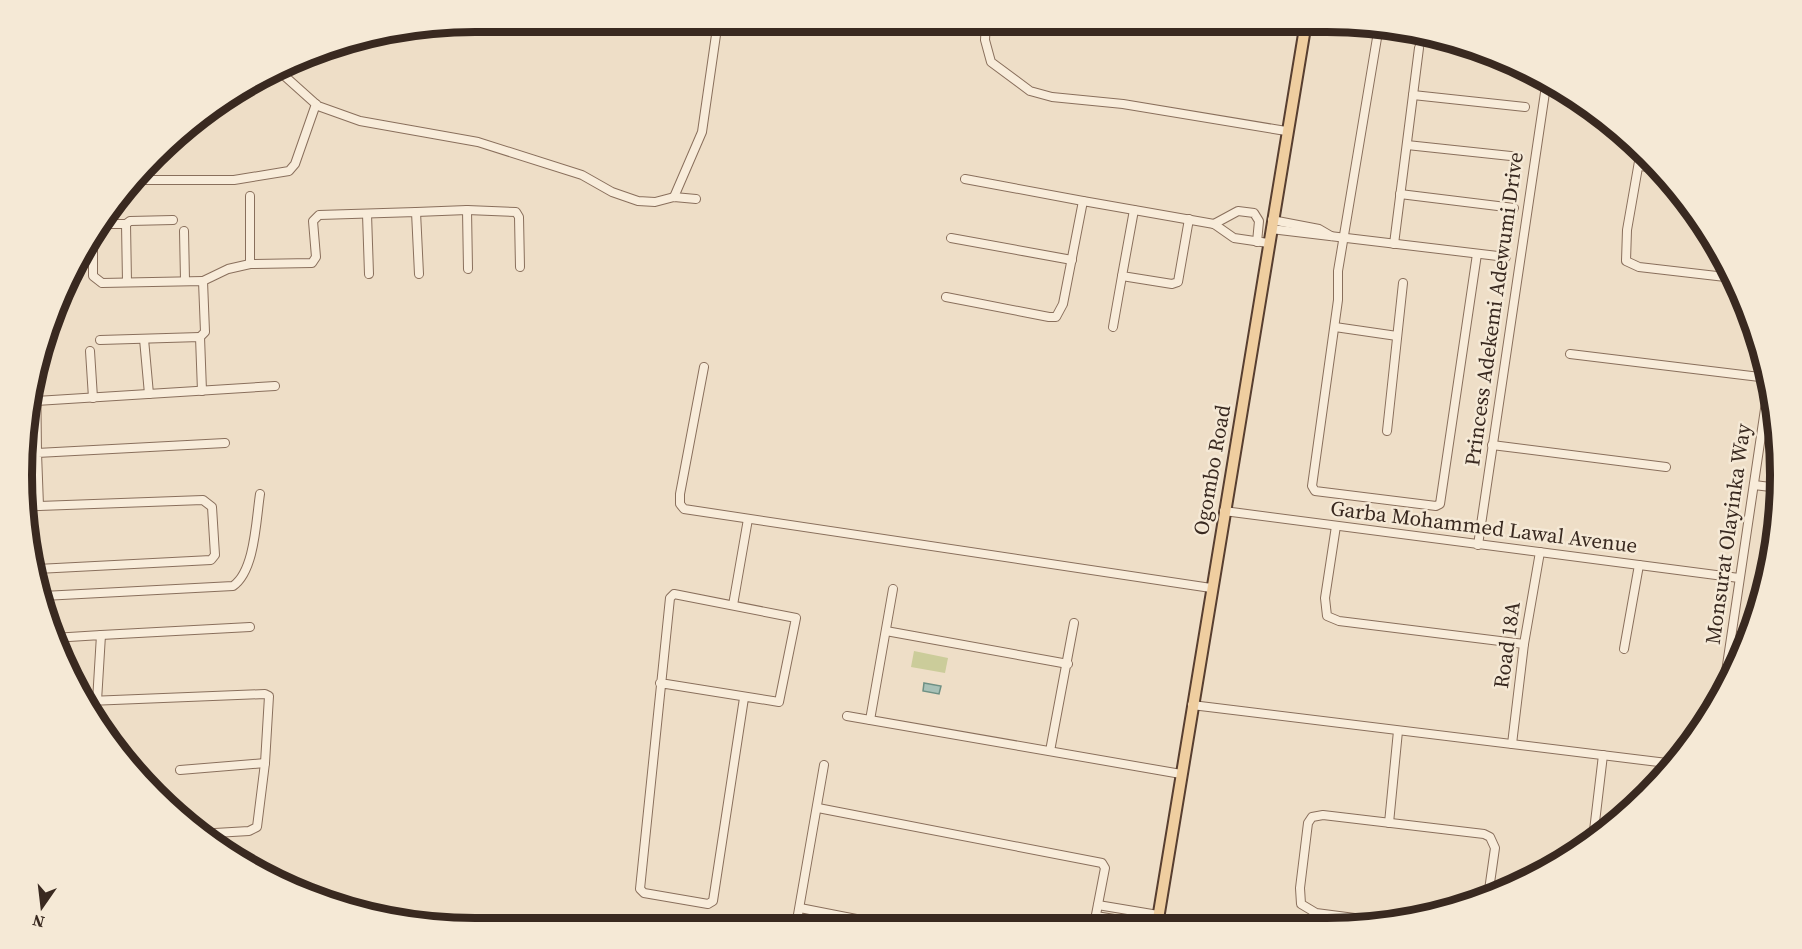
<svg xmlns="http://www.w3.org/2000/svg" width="1802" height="949" font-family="'Source Serif 4',serif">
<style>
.green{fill:#cbcc9a}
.water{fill:#a8c1b7;stroke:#6e9084;stroke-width:1.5}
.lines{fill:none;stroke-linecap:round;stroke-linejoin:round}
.minor-casing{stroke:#896f5c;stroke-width:10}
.major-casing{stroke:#573e30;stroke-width:14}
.minor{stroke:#f8ecda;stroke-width:8}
.major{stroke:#efcea0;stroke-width:10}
.labels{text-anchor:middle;stroke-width:5;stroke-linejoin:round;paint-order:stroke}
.street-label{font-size:21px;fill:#392920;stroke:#f5e9d6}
.rim{fill:none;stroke:#392920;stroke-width:8}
</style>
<rect width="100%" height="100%" fill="#eedec7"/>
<path class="green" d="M914,651l34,7 -3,15 -34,-6z"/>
<path class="water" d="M924,683l17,3 -2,8 -16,-3z"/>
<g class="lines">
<g class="minor-casing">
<g id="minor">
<path d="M986,22l-1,18 6,22 39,29 22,6 71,7 163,27"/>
<path d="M1379,26l-41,245v29l-26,186 3,5 121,15 4,-2 37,-250"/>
<path d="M279,71l39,35 42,15 118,21 104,33 30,17 26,9 17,1 19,-5 22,2"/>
<path d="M1413,95l112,12"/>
<path d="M1407,145l113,12"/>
<path d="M1641,150l-14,80 -1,31 13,6 95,11"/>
<path d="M1639,166l22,2"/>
<path d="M965,179l118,22"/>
<path d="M137,180h97l55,-9 6,-7 21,-60"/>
<path d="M1400,194l114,14"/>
<path d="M674,197l28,-65 16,-111"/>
<path d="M467,210l49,2 3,5 1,50"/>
<path d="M1134,210l-12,66 50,8 6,-2 11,-63"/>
<path d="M416,212l51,-2 1,59"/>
<path d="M367,214l2,60"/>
<path d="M1272,220l47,9 12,7"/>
<path d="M1214,224l24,-13 16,2 5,8 -2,21"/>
<path d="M95,228l4,-4h27"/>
<path d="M1271,229l235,28"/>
<path d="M184,231l1,49"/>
<path d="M93,232v44l9,7 101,-2 2,51 -5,5"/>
<path d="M951,238l121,22"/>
<path d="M1394,244l25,-196"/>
<path d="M250,264v-68"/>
<path d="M203,281l25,-12 22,-5 62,-1 4,-6 -3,-36 6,-6 97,-3 3,62"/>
<path d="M127,282l-1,-58 4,-3 43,-1"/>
<path d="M946,297l103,20h7l7,-13 20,-103 131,23 20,14 34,5"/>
<path d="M1113,327l9,-51"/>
<path d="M1335,327l62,9"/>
<path d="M144,339l5,55"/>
<path d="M100,340l100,-3 2,54"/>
<path d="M90,351l3,47"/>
<path d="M1570,354l198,24"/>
<path d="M704,367l-24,127v10l4,5 527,79"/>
<path d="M36,401l239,-15"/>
<path d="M1387,431l16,-148"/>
<path d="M1492,445l174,22"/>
<path d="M27,454l10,-1 -1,-88"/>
<path d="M1754,485l25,3"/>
<path d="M22,507l17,-1 -2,-53 188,-10"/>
<path d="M1224,511l515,67"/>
<path d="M1336,526l-11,72 2,18 12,5 185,23"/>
<path d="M1478,545l69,-466"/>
<path d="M37,569l174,-9 4,-5 -3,-48 -9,-7 -164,6"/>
<path d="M43,596l190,-10c22,-15 23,-66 27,-92"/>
<path d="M733,605l15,-86"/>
<path d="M886,631l182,33"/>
<path d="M101,635l149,-8"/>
<path d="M53,638l48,-3 -4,66"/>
<path d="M1624,649l15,-84"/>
<path d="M660,683l119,19 17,-84 -122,-24 -4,4 -30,291 4,4 64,11 5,-3 31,-203"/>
<path d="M1723,692l46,-310"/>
<path d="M89,701l176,-7 4,2 -4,67 -8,64 -8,4 -51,3"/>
<path d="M1192,705l483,59"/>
<path d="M847,716l334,58"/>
<path d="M870,720l23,-131"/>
<path d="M1512,744l12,-100 16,-92"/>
<path d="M1050,751l24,-128"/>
<path d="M180,770l85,-7"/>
<path d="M818,808l284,55 3,5 -11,57"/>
<path d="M1389,823l9,-92"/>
<path d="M1593,839l10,-84"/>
<path d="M1098,905l60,10"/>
<path d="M800,908l92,18"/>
<path d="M1096,916l54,9"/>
<path d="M1393,923l-77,-10 -15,-9 -1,-16 8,-65 4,-6 11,-2 161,19 6,3 5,11 -7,49"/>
<path d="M796,926l28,-161"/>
</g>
</g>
<g class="major-casing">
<path id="major" d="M1157,925l149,-903"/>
</g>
<use href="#minor" class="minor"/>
<use href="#major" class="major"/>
</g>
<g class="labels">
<g class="street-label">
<text transform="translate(1494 309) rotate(-82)" y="7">Princess Adekemi Adewumi Drive</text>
<text transform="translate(1212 470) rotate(-80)" y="7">Ogombo Road</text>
<text transform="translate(1484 527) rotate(7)" y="7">Garba Mohammed Lawal Avenue</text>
<text transform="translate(1728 534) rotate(-82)" y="7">Monsurat Olayinka Way</text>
<text transform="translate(1507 645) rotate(-82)" y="7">Road 18A</text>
</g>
</g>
<path d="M0 0H1802V949H0ZM475 32H1327A443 443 0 0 1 1770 475V475A443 443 0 0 1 1327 918H475A443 443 0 0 1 32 475V475A443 443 0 0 1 475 32Z" fill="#f5e9d6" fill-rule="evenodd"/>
<path class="rim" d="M475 32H1327A443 443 0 0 1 1770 475V475A443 443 0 0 1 1327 918H475A443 443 0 0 1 32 475V475A443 443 0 0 1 475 32Z"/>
<g transform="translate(42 907) rotate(194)" stroke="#f5e9d6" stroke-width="4.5" paint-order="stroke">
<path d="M0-4.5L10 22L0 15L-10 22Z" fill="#392920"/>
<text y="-9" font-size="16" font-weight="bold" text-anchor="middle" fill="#392920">N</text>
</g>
</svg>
